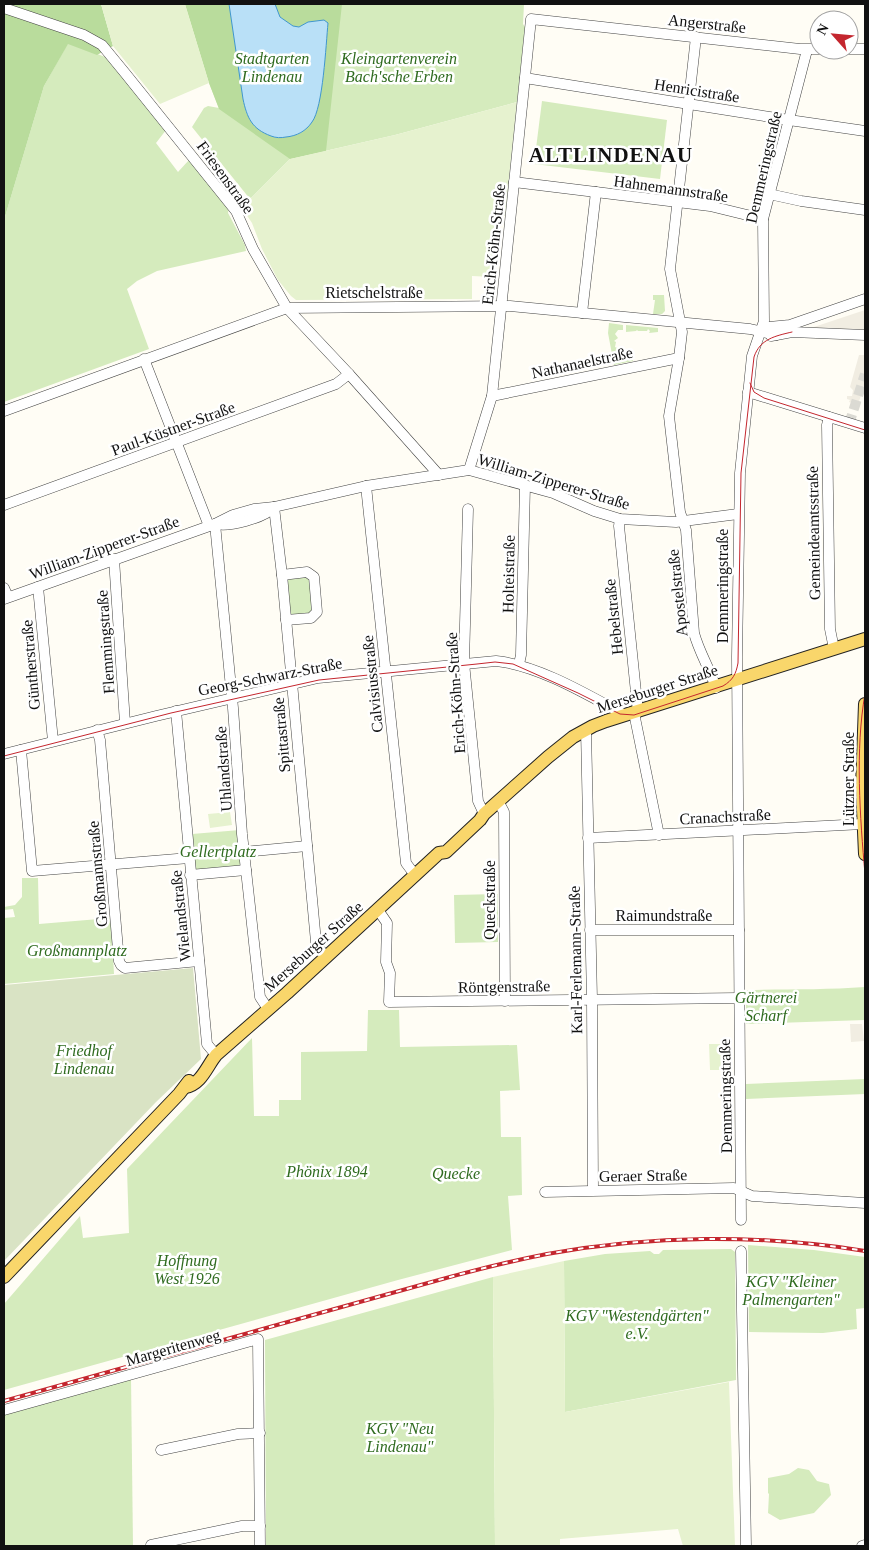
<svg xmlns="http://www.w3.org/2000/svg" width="869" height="1550" font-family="'Times New Roman',serif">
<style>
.green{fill:#d5ebbd}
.forest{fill:#b9dc9c}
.cemetery{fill:#d9e3c4}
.pitch{fill:#e6f2cf}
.plaza{fill:#f1ede2}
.water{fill:#b9e0f7;stroke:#3f96cf}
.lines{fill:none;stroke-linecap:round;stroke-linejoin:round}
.minor-tunnel{stroke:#dbdad3;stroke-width:10;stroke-dasharray:10 5;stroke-linecap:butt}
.minor-casing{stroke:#444;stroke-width:11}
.major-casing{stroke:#222;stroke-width:14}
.minor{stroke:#fff;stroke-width:10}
.major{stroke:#f9d66b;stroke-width:12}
.tram{stroke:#c4262e;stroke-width:1}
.rail-casing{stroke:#c4262e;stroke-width:4}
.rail{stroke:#fff;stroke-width:2;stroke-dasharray:5.5;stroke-linecap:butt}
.labels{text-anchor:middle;stroke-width:5;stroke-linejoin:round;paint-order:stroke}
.street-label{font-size:16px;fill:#111;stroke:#fff}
.park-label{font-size:16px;font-style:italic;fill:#2f6b1f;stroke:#fff}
.district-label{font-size:21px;font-weight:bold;letter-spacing:1px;fill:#111;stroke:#fff}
</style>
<rect width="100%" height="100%" fill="#fffdf5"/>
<g class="green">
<path d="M185,4h339l-1,20 2,3 -8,75 -122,33 -105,24 -40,40 -58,-72 12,-19 4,-2 11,2 -10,-25z"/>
<path d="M68,43l40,15 58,72 -10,13 22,29 11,-12 40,48 -1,5 17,32 1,6 -89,20 -20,10 -10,8 22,60 -145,53v-182l40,-134z"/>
<path d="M542,101l125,19 -7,59 -126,-15z"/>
<path d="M653,295h11l1,16 -3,3h-9l2,-14h-2z"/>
<path d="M609,323l14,2v5h-5l-3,4 3,4 -4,3 2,1 -1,5 4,2 -3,4 4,4 12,-3 1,7 -19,4 -6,-32z"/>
<path d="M626,325l32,3v4l-9,1 1,-2 -2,-2 -1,2h-9l-1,-1 -1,1 -10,1z"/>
<path d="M307,576l4,2 2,33 -3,5h-16l-5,-3 -2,-32 4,-3z"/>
<path d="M240,830l4,37 -49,5 -3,-38z"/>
<path d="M22,878h16l1,46 72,-6 3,56 -110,10v-66l11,-1 -2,-8 -9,1v-3l11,-2 7,-8z"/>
<path d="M498,894v48l-43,1 -1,-48z"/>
<path d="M865,987v33l-119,4v-34c40,-1 80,0 119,-3z"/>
<path d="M368,1010h31l1,37 117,-2 3,45 -20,1 1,46h20l1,58 -14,1 4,54 -114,30 -394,110v-86l76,-88 3,22 46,-5 -2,-64 125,-131 2,78h25v-16h22v-48l66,-1z"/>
<path d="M865,1079v15l-119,5v-15z"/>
<path d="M748,1245l66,5 51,7v51l-9,1 1,20 -34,4 -74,-1z"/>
<path d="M731,1249l4,3 1,128 -171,32 -1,-151 41,-7 45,-3 4,3h5l4,-4z"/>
<path d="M493,1277l2,269h-229l-1,-206z"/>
<path d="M131,1376l2,170h-129v-133z"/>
<path d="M798,1468l11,2 8,11 12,3 2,11 -17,18 -34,7 -12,-7 1,-19 -1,-1v-15l21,-4z"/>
</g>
<g class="forest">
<path d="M4,4h97l12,42 -16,9 -29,-11 -24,42 -40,134z"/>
<path d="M185,4h44l17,109 30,25c11,-1 22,-1 30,-9 19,-16 19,-80 22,-105l-4,-4 -16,2 -9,5 -6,-1 -13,-9 -5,-13h67l-16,147 -36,8 -71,-50 -10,-26z"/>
</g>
<path class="cemetery" d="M193,968l8,91 -45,43 -152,159v-276z"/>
<g class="pitch">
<path d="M101,4h84l24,79 -49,21 -47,-58z"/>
<path d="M517,102l-12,114h-6l-6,61 -21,-1v23l-176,1 -5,-4 -13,-16 -16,-31 -10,-26 -12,-18 10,-6 40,-40 105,-24z"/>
<path d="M230,812l2,13 -22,3 -2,-14z"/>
<path d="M709,1044h15v26h-14z"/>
<path d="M564,1261l1,151 164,-30 6,164h-52l-5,-17 -118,10v7h-65l-2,-269z"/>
</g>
<g class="plaza">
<path d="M865,310v21l-57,-2z"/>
<path d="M859,355h6v27l-7,23 -9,-3 1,-2 -3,-1v-3h5l1,-6 -3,-3z"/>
<path d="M850,1024h12l2,17 -13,1z"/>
</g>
<path class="water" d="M229,4h46l5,13 13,9 6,1 9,-5 16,-2 4,3c-2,21 -5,85 -16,99 -6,9 -15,14 -26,15 -5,1 -10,1 -15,-1 -19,-7 -24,-18 -28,-37z"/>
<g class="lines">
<path class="minor-tunnel" d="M849,424l16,-50"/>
<g class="minor-casing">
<g id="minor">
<path d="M4,8l80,27 18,10 23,28 111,138 17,38 34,59 62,66 90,101"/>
<path d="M696,37l-26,232 12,63 -3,26 -10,58 11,96 6,18 8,103c5,19 16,36 22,55"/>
<path d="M849,49h16"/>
<path d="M525,78l264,42 76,11"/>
<path d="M514,182l196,24 53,13"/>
<path d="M769,194l32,7 64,9"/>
<path d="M582,313l14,-121"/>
<path d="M761,332l8,-5 21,-2 75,-26"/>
<path d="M771,336l21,-4 73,3"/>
<path d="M144,359l65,167"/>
<path d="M748,392l117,36"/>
<path d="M492,396l187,-38"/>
<path d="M4,411l283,-103 223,-2 240,23 26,6"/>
<path d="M829,417l-2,8 3,204 4,20"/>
<path d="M469,470l23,-74 39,-377 269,30h19"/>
<path d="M366,486l40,377 9,12"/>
<path d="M4,505l332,-121 13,-10"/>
<path d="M274,507l8,68 34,367 2,5 8,10"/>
<path d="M468,509l-4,154 14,138 6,13"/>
<path d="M620,519l-1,7 19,186"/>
<path d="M215,524l18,184 9,126 18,163 8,12"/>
<path d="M216,524c13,3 48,-6 57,-16"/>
<path d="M114,559l11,164"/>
<path d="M282,575l25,-3 7,5 3,35 -6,6 -25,2"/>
<path d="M38,587l15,154"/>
<path d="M4,588l4,9"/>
<path d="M4,599l211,-75 18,-9 21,-6 20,-2 92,-21 103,-16 84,23 41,18 26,8 56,3 62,-8"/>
<path d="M519,664l2,-9 4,-170"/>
<path d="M176,711l31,333 9,11"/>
<path d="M634,713l25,122"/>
<path d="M97,730l3,10 19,221 2,4 4,3 74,-7"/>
<path d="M586,730l6,269 1,191"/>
<path d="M21,750l11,121 157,-13"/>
<path d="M4,754l152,-38 162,-38 178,-17c42,4 92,34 129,54"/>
<path d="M498,801l6,11 1,189"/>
<path d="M588,838l275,-14"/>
<path d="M244,852l63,-6"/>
<path d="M190,875l56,-5"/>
<path d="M378,910l9,13 -1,39 4,11 -1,29 350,-4"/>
<path d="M590,930h149"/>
<path d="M545,1192l189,-4 18,8 113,7"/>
<path d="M741,1220l-4,-563 3,-184 12,-117 12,-35 -1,-102 44,-169"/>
<path d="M741,1251l5,295"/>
<path d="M4,1410l254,-71 2,207"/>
<path d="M161,1450l77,-16 22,-1"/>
<path d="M151,1545l91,-19h18"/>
<path d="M862,1546l3,-1"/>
</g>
</g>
<g class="major-casing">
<g id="major">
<path d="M865,704l-3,83 3,67"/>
<path d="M185,1087c16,-2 22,-21 31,-32l71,-62 152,-140 7,-1 34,-32 4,-6 64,-57 25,-20 20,-11 13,-5 259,-82"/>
<path d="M4,1277l175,-183 10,-13"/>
</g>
</g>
<use href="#minor" class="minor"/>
<use href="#major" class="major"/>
<g class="tram">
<path d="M750,383l4,9 10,6 101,32"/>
<path d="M865,694c-10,55 -5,124 0,180"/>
<path d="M4,756l167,-43 148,-33 158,-16 18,-2 18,2 65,29 42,21 14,1 89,-29c10,-6 13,-12 15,-23l3,-190 13,-116c6,-18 21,-21 38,-25"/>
</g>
<g class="rail-casing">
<path id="rail" d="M4,1401l424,-118c39,-11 78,-21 119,-29 104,-19 214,-20 318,-3"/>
</g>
<use href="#rail" class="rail"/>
</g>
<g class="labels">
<g class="street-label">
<text transform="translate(707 23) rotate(6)" y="6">Angerstraße</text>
<text transform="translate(697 90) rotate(9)" y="6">Henricistraße</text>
<text transform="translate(763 167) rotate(-77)" y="6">Demmeringstraße</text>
<text transform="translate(226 177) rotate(54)" y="6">Friesenstraße</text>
<text transform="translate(671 188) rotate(8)" y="6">Hahnemannstraße</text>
<text transform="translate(493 244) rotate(-84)" y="6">Erich-Köhn-Straße</text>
<text x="374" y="298">Rietschelstraße</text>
<text transform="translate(582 362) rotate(-12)" y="6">Nathanaelstraße</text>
<text transform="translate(173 428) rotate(-20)" y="6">Paul-Küstner-Straße</text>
<text transform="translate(554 481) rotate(17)" y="6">William-Zipperer-Straße</text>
<text transform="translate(813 533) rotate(-91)" y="6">Gemeindeamtsstraße</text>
<text transform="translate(104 547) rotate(-20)" y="6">William-Zipperer-Straße</text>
<text transform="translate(508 574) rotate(-89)" y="6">Holteistraße</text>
<text transform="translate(722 586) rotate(-90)" y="6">Demmeringstraße</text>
<text transform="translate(677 593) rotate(-96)" y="6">Apostelstraße</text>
<text transform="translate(613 617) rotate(-96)" y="6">Hebelstraße</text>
<text transform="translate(105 642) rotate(-94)" y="6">Flemmingstraße</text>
<text transform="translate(30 665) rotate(-95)" y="6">Güntherstraße</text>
<text transform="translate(270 676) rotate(-11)" y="6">Georg-Schwarz-Straße</text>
<text transform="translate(372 684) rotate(-96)" y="6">Calvisiusstraße</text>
<text transform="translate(657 688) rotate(-18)" y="6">Merseburger Straße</text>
<text transform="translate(455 693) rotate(-94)" y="6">Erich-Köhn-Straße</text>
<text transform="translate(281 735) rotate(-95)" y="6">Spittastraße</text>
<text transform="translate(223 769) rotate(-94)" y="6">Uhlandstraße</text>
<text transform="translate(848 779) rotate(-90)" y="6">Lützner Straße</text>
<text transform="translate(725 816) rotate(-3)" y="6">Cranachstraße</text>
<text transform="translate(97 874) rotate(-95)" y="6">Großmannstraße</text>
<text transform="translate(489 900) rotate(-90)" y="6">Queckstraße</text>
<text x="664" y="921">Raimundstraße</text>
<text transform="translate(180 916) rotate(-96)" y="6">Wielandstraße</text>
<text transform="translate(313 946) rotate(-42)" y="6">Merseburger Straße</text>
<text transform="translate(575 960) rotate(-91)" y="6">Karl-Ferlemann-Straße</text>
<text transform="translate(504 986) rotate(-1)" y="6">Röntgenstraße</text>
<text transform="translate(725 1096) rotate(-91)" y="6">Demmeringstraße</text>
<text transform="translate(643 1175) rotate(-1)" y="6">Geraer Straße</text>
<text transform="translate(173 1347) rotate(-16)" y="6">Margeritenweg</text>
</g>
<g class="park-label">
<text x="272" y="64">Stadtgarten<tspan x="272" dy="18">Lindenau</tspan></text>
<text x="399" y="64">Kleingartenverein<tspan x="399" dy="18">Bach'sche Erben</tspan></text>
<text x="218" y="857">Gellertplatz</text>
<text x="77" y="956">Großmannplatz</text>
<text x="766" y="1003">Gärtnerei<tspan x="766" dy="18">Scharf</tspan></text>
<text x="84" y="1056">Friedhof<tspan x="84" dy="18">Lindenau</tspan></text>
<text x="327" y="1177">Phönix 1894</text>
<text x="456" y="1179">Quecke</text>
<text x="187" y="1266">Hoffnung<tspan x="187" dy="18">West 1926</tspan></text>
<text x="791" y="1287">KGV "Kleiner<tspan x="791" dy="18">Palmengarten"</tspan></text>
<text x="637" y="1321">KGV "Westendgärten"<tspan x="637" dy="18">e.V.</tspan></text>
<text x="400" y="1434">KGV "Neu<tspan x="400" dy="18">Lindenau"</tspan></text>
</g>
<g class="district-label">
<text x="611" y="162">ALTLINDENAU</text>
</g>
</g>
<rect width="869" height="1550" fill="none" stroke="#111111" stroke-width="10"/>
<g transform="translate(834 35) rotate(297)"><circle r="24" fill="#ffffff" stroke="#a0a0a0"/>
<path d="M0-4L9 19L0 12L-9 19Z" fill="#c4262e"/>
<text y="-8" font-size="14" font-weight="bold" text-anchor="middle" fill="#111111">N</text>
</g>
</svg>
